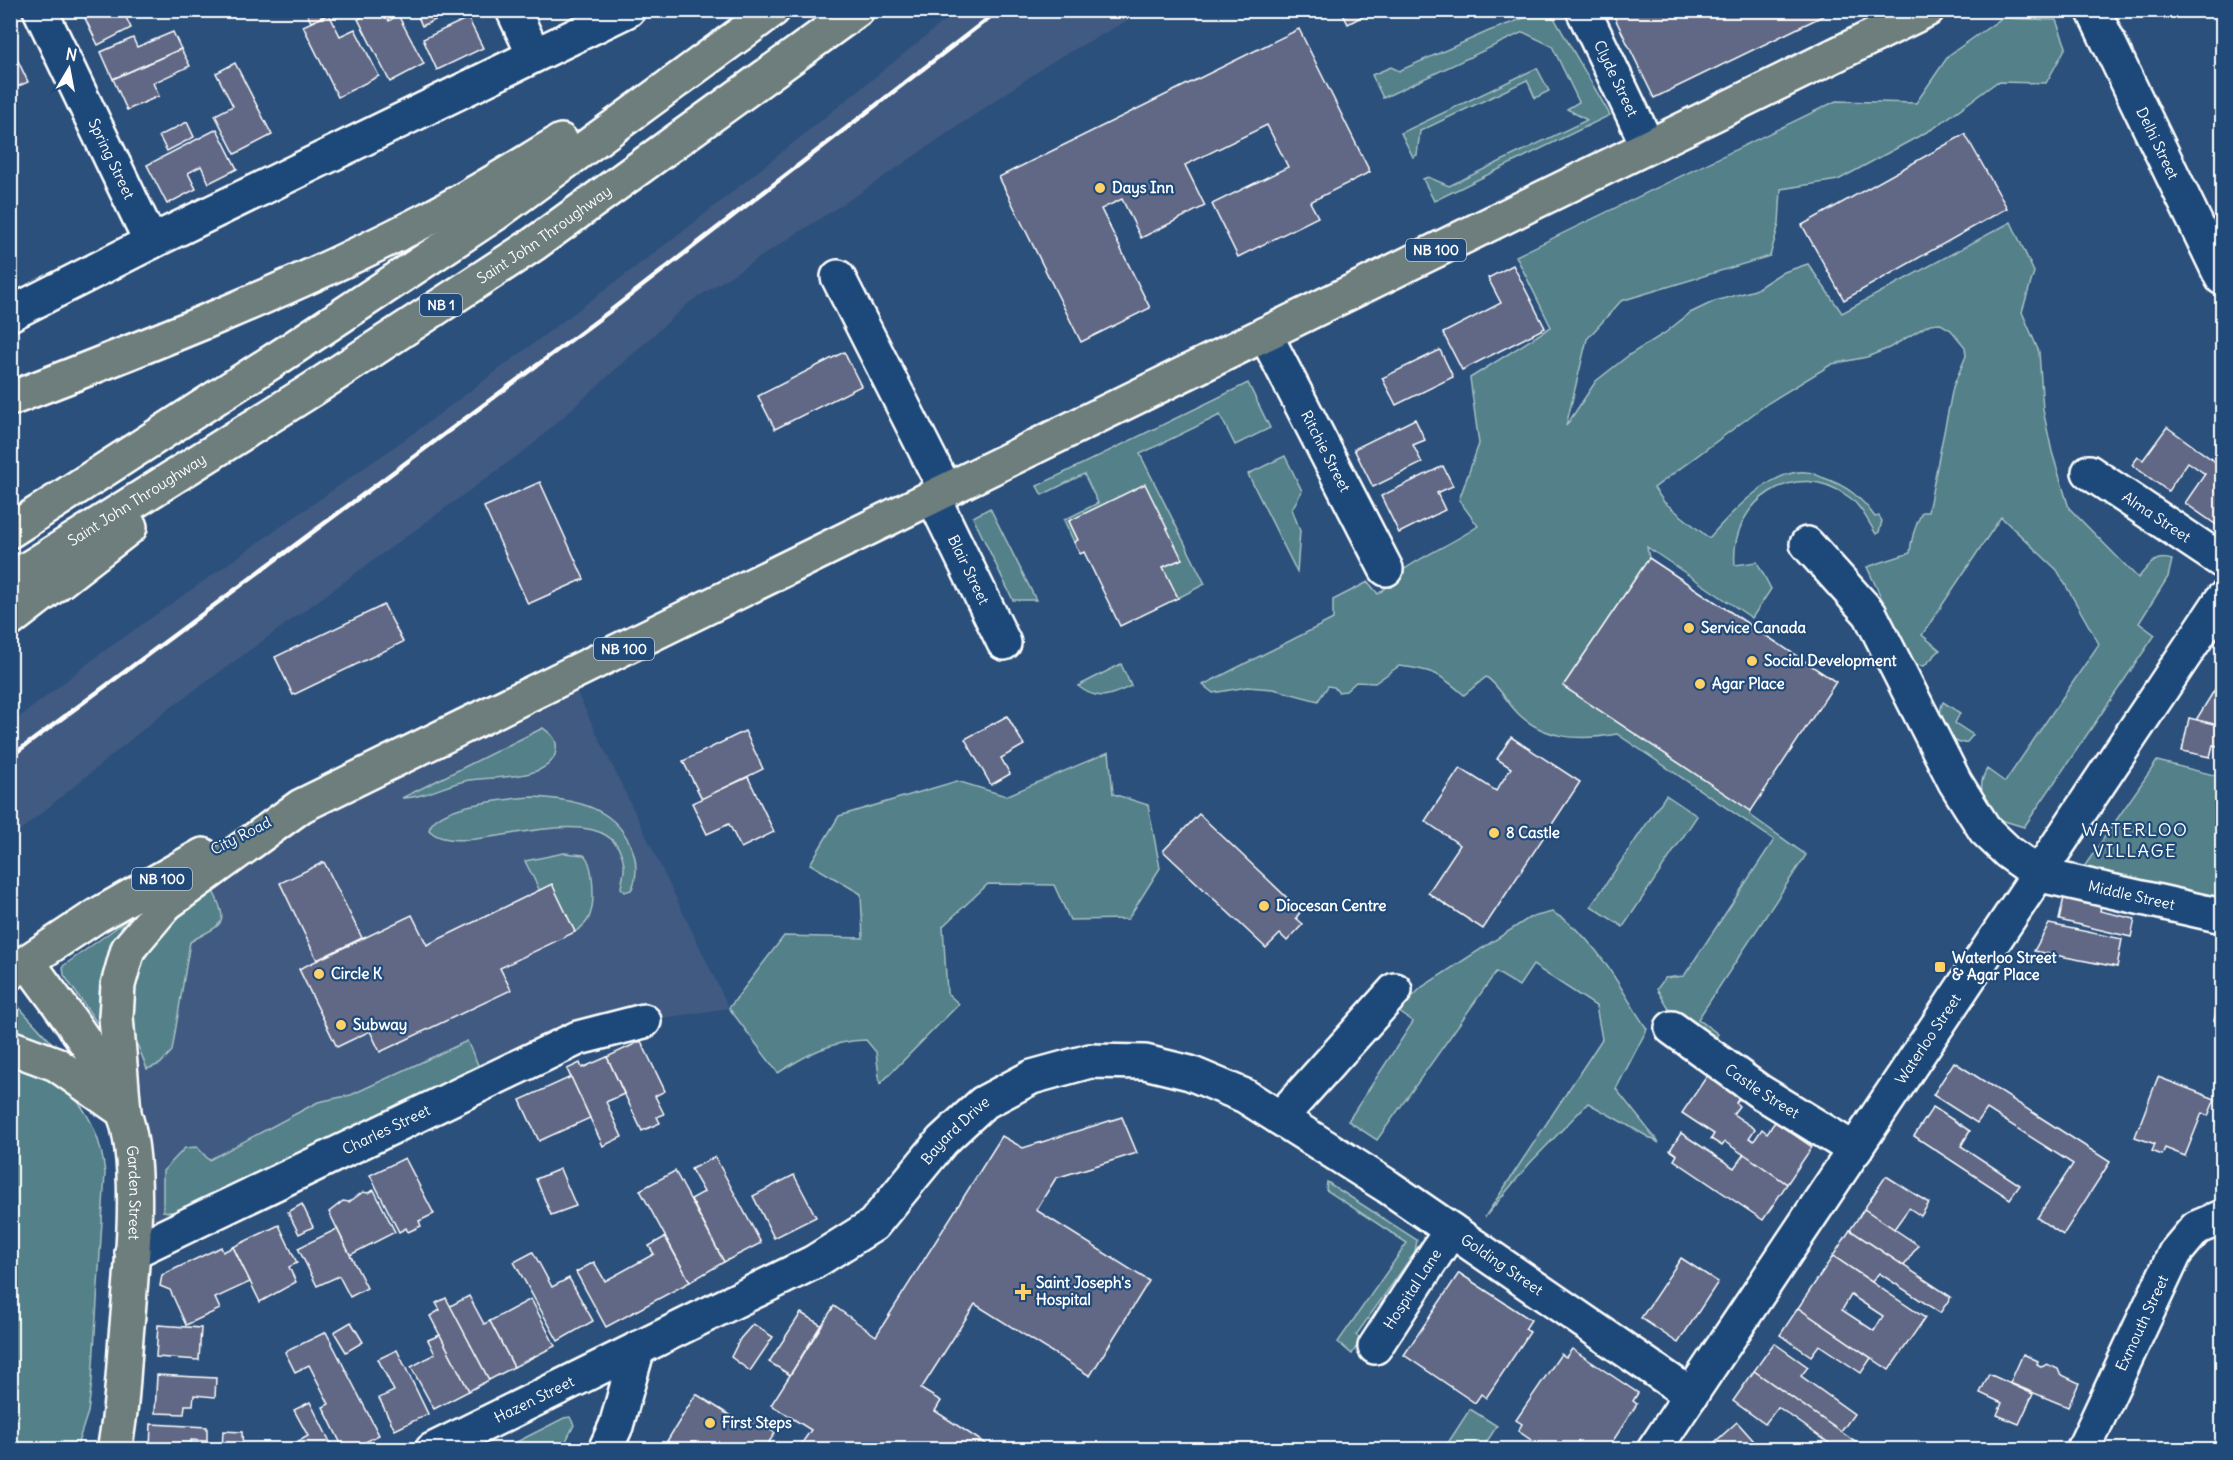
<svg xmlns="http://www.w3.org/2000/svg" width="2233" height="1460" font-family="Delius,sans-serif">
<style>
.built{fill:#405a82}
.green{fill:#528089;stroke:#a8c0c4;stroke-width:1.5}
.building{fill:#616885;stroke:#fff;stroke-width:1.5;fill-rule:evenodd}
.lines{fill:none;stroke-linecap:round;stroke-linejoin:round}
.minor-casing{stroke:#fff;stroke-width:38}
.major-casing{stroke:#fff;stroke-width:38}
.highway-casing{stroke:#fff;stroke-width:38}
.minor{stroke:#1f4a7a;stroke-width:33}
.major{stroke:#6d7e7c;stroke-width:33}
.highway{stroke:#6d7e7c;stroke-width:33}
.rail{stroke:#fff;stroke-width:4.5}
.poi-dot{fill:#ffd166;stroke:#1f4a7a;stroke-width:2}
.labels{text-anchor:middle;stroke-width:4.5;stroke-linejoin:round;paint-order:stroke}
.shield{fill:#1f4a7a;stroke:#bcc9d7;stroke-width:1.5}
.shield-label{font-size:14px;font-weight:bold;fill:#fff}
.street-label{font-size:15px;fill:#fff;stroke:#1f4a7a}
.poi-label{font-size:15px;font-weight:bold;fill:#fff;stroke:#1f4a7a;text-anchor:start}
.quarter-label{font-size:18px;letter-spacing:1.5px;fill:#fff;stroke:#1f4a7a}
</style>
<rect width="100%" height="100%" fill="#2c507c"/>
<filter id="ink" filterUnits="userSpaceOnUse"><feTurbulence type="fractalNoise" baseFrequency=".0167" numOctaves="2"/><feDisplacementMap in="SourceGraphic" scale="12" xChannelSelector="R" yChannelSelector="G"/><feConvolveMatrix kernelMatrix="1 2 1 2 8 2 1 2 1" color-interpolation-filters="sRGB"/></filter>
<g filter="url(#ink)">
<g class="built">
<path d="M957,11h188l-92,50 -193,132 -170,109 -158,143 -370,269 -151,124v-114l89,-70 318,-224 272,-204z"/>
<path d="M569,676l160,332 -85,13 -512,231 -8,-140 19,-183 158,-123z"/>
</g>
<g class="green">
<path d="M1546,10l4,1 60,104 -176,86 -11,-22 5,-2 21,9 138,-66 -20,-11 12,-7 -27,-56 -29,-14 -140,66 -11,-23 19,-8 8,4 90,-40z"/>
<path d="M2002,18l54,2 10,27 -20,36 -49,-1 -63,46 -96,52 -57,9 -2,35 -9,32 -149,45 -34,38 -21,87 30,-45 33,-26 36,-22 25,-20 25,-12 40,-11 26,-17 27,-9 34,49 169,-91 23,50 -12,40 17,40 4,58 9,42 17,56 69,70c10,-11 16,-24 34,-18l-4,17 -29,46 16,12 -131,192 -23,-7c-17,-16 -26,-31 -14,-51l18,13 94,-138 -42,-74 -56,-53 -79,118 18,15 -16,16 -10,-1 -3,-4 -44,-94 43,-14c1,-16 5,-27 12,-41h6l25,-125 13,-31 -1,-9 -14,-17 -12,-7 -9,1 -41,24 -22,9 -35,7 -64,39 -114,85 10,14 45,36c22,-25 62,-69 97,-66 7,0 12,4 18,6 23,8 37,19 51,39l4,-1 3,5 -3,11 -3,2c-8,-13 -15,-28 -27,-37 -54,-41 -120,5 -114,68l22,-3 14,27 -19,29 -105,-71 2,11 -86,128 188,125 -1,4 56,40 -108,164 20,15 -5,8 -43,-31 -13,-22 8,-11 19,-2 90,-136 -157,-106c-38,7 -77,6 -104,-26 -8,-10 -17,-25 -27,-31l-22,18c-25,-22 -31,-25 -65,-29l-24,17 -19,-1 -10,9 -8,1 -4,-5 -6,-1 -10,15 -45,-12 -26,-2 -34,6 -10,-8 130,-66v-19l35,-18 10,12c10,-7 15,-16 24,-23 23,-17 52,-28 76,-45l-19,-26 20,-56 -9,-66 81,-51 -35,-71 320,-155 80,2 33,-48z"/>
<path d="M1537,68l12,23 -14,7 -8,-18 -107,51 -3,24 -4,2 -12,-24z"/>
<path d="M1248,383l22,45 -35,17 -15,-30 -80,39 65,130 -27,14 -15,-31 18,-8 -112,-38 9,19 -4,2 -10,-22 34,-17 -14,-29 -42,21 -5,-9z"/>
<path d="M1285,456l17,35 -10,18 8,22 -3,41 -49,-98z"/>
<path d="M990,508l46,92h-23l-40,-83z"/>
<path d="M1121,664l10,22c-21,10 -33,16 -53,0z"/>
<path d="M1943,702l17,11 -5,10 18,12 -6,7 -7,1c-14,-4 -24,-28 -17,-41z"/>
<path d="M543,728c8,6 15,11 13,22 -3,31 -65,26 -87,30 -23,4 -44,18 -67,18z"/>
<path d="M1109,752l4,42 35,11 12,63 -32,51 -58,1 -16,-35 -66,-1 -45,42 4,67 12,11 -79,80 -4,-32 -10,-12c-36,1 -58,14 -88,33l-49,-65 55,-72 79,2 -2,-44 -51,-30 29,-48 118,-35 49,15z"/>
<path d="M2157,761l65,16v130l-145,-30z"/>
<path d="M1666,795l31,21 -74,111 -32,-21z"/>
<path d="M532,797c44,2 87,10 102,57 3,11 3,26 -3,36l-6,2 -4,-4c1,-8 4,-16 3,-23 -8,-71 -130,-18 -175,-26 -7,-1 -15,-3 -20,-9 6,-26 81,-31 103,-33z"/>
<path d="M564,853l20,2c10,9 11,47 6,60 -2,8 -9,13 -15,17l-23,-47 -12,6 -15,-30z"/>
<path d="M213,891c19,37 6,33 -23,51l-18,109 -12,13 -13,5c-5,-14 -13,-30 -14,-44 -6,-56 30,-110 80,-134z"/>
<path d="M1552,912c45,24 67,76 95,117l-31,60 43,54 -71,-40 -58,60 -45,54 117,-178 -6,-33 -63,-41 -14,21 -23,-14 -119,168 -29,-19 65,-99 -15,-11 24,-24 107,-69z"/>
<path d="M134,915l-9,14 -22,95 -4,2 -35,-51 -1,-9z"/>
<path d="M10,1002l6,2 36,39 -2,4 -39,-12z"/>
<path d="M467,1041l12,26 -297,147 -19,-3v-40l22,-23 12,-1 12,13 109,-58 33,-7z"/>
<path d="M11,1062c58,16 87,51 94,111l-13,208 -4,31 -12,37h-65z"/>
<path d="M1327,1182l90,58 -2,12 -59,83 5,4 -9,15 -14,-12 69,-99 -81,-53z"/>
<path d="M1470,1409l27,17 -15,23h-38z"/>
<path d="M570,1417l4,8 -12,24h-59l61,-31z"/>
</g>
<g class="building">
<path d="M81,10h48l-5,3 7,15 -33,17z"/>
<path d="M305,10h32l-26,12z"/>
<path d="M376,10h8l5,11 9,-6 26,49 -34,18 -32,-63z"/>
<path d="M425,10h19l2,5 -24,11 -5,-12z"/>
<path d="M1341,10h33l-26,14z"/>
<path d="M1611,10h224l-181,88z"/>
<path d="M329,14l11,22 15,-7 24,47 -41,21 -35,-71z"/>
<path d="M468,18l15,30 -46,22 -14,-31z"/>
<path d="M1299,29l71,143 -60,30 8,15 -80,40 -26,-53 76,-37 -21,-42 -82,40 20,41 -64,32 -19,-39 -21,10 49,99 -69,34 -82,-165z"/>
<path d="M173,32l8,17 -68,30 -12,-27 32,-14 4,9z"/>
<path d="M10,44l18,38 -18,8z"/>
<path d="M181,49l9,17 -37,17 6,13 -32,14 -14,-31z"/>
<path d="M235,63l37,72 -37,19 -20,-39 18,-9 -17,-33z"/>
<path d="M187,122l7,15 -27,14 -8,-15z"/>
<path d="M217,129l20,40 -28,14 -8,-17 -13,7 8,16 -29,15 -20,-39z"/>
<path d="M1965,134l42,74 -163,92 -42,-75z"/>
<path d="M1513,265l32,63 -83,42 -19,-37 58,-30 -13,-25z"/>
<path d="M1440,350l13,27 -57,28 -14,-27z"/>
<path d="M844,352l17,34 -86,43 -17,-33z"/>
<path d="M1415,419l10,21 -12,5 9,18 -49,24 -19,-38z"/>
<path d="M2167,427l55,40 -1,61 -36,-25 20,-29 -17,-12 -20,29 -36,-26 6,-8 5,3z"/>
<path d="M1443,466l10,20 -16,7 8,17 -46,23 -18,-37z"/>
<path d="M540,482l44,97 -56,25 -44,-97z"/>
<path d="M1145,484l37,75 -19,8 15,31 -58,28 -36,-74 -4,2 -6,-12 4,-2 -9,-19z"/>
<path d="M1649,558l187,124 -85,129 -188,-125z"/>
<path d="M384,605l19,37 -110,53 -18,-38z"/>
<path d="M2220,681l2,45 -26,-6z"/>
<path d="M1007,716l17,29 -23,13 9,16 -19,11 -26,-46z"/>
<path d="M2189,718l33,8v21l-9,-2 -3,12 -28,-6z"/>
<path d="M745,731l18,38 -61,30 -19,-38z"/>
<path d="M1511,737l69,45 -97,147 -55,-36 32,-48 -35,-24 35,-53 36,23 15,-23 -14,-9z"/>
<path d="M748,777l26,55 -33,16 -12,-24 -22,10 -15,-31z"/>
<path d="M1199,814l102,97 -5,7 7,6 -16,17 -7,-7 -14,14 -103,-97z"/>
<path d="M324,862l38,76 -45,22 -37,-77z"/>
<path d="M552,884l23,48 -75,36 11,22 -131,62 -10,-21 -33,16 -38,-78 113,-54 15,30z"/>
<path d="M2065,893l37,8 -2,10 35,8 -4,18 -72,-17z"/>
<path d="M2049,924l73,15 -5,28 -83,-16z"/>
<path d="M2219,1001l3,1v21l-8,-2z"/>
<path d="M641,1041l24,50 -10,5 9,18 -7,3 3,6 -18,8 -35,-74z"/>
<path d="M607,1057l17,37 -18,8 16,35 -19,9 -36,-77 13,-6 2,5z"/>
<path d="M1954,1062l156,100 -47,73 -26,-17 36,-54 -86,-55 -10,14 -44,-28z"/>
<path d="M1707,1076l32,22 -3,5 3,3 -6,8 22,15 -6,9 5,3 8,-12 5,4 8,-11 37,25 -25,37 -62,-42 -3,4 -11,-7 3,-5 -32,-21z"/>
<path d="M571,1077l19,41 -51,23 -19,-41z"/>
<path d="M2158,1077l57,22 -7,17 -6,-3 -17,43 -20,-8 -3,7 -10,-4 3,-7 -20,-7z"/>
<path d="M1933,1107l37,24 -9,15 59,39 -10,14 -96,-63z"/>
<path d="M1122,1117l15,36 -81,25 -20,32 113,71 -59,95 -115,-72 -54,85 20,12 -6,10 60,39h-198l14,-20 -40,-25 63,-99 42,30 126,-200 21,12z"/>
<path d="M1681,1133l53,35 10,-14 43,30 -24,36 -89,-60 3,-5 -7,-5z"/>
<path d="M715,1157l46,86 -37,19 -33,-63 13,-7 -13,-23z"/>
<path d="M405,1158l29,56 -15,7 2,5 -13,6 -2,-4 -7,4 -29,-57z"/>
<path d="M560,1169l16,37 -25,9 -15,-36z"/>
<path d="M675,1171l49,91 -34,20 -50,-92z"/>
<path d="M794,1175l22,42 -42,21 -21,-42z"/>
<path d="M1886,1176l43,27 -8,13 -12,-8 -15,21 -30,-20z"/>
<path d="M374,1190l21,42 -45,23 -21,-43 14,-11 6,1 14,-10 5,1z"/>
<path d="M302,1204l11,23 -14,7 -11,-22z"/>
<path d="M1864,1209l54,36 -14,21 -54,-36z"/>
<path d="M279,1225l18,38 -8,4 7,15 -36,20 -27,-55z"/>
<path d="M337,1229l30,59 -17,9 -11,-21 -22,10 -19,-38z"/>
<path d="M1850,1230l101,67 -11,16 -61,-40 -7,9 -39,-26z"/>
<path d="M665,1237l25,45 -84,45 -30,-55 18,-10 11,19 49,-27 -5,-8z"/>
<path d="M221,1247l2,5 10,-5 17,35 -35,16 5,11 -34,16 -16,-35 -10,-4 2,-11z"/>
<path d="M533,1252l19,35 17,-9 24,43 -35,20 -44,-79z"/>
<path d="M1833,1256l92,62 -36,52 -91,-62zM1851,1295l32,21 -9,15 -32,-21z"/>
<path d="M1681,1258l37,24 -40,61 -37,-25z"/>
<path d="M1459,1273l72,47 -6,9 5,3 -44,66 -5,-4 -6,9 -71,-48z"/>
<path d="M469,1296l15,28 6,-3 24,46 -25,13 -39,-74z"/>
<path d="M2222,1297v28l-4,-1z"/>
<path d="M446,1298l43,82 -20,11 -39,-75 10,-6 -4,-7z"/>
<path d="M531,1299l24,47 -41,21 -24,-46z"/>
<path d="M1798,1308l73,50 -10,15 -42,-28 -8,11 -31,-21z"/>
<path d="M801,1313l20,12 -31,50 -21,-13z"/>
<path d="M351,1322l12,20 -17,10 -12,-20z"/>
<path d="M753,1324l20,13 -23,34 -19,-14 9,-18z"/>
<path d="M158,1325l43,3 -2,32 -43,-3z"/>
<path d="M326,1332l53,103 -29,15h-6l-21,-43 6,-3 -20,-39 -14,7 -10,-20z"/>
<path d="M440,1335l29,56 -35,18 -23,-42 24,-13 -7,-14z"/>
<path d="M1774,1343l34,24 -7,9 53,38 -13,18 -87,-61z"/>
<path d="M1572,1349l66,44 -5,8 4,3 -30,46h-61l-28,-19 4,-7 -6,-4 45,-66 5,3z"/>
<path d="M397,1350l31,64 -33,16 -16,-32 15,-7 -16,-32z"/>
<path d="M2023,1354l15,7 -1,3 5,3 5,-3 11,5 2,5 19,9 -11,24 -58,-24z"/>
<path d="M1754,1371l87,61 26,18h-28l-61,-43 -13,17 -32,-23z"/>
<path d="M1989,1374l44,20 -14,30 -22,-9 5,-12 -22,-10z"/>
<path d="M157,1375l59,3 -1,19 -21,-2 -1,10h-8l-1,9 -29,-1z"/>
<path d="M696,1394l52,33 6,-8 21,14 -6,9 12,8h-100l-14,-9z"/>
<path d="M310,1402l24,48h-51l25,-14 -14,-26z"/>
<path d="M1737,1422l25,28h-56z"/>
<path d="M151,1424l56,3v14l-16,-1 -1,10h-40z"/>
<path d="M223,1431l19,1 1,18h-21z"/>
</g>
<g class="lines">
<g class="minor-casing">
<g id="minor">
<path id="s1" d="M40,10l111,232"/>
<path d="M513,10l21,45"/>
<path id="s2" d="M1583,10l65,136"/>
<path id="s3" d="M2093,10l129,268"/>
<path d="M838,277l108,214"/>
<path d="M10,314l141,-72 477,-232"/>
<path id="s4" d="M1265,334l121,235"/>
<path id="s5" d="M2089,472l133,89"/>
<path id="s6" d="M933,497l71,146"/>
<path id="s7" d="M1807,544l63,70 85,168 30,48 23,22 32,23 182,41"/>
<path id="s8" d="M1672,1028l87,63 96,59"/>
<path d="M1280,1118l115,-128"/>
<path id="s9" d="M132,1252l446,-214 66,-17"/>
<path id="s10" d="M1375,1347l76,-117"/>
<path id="s11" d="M432,1450l382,-188 59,-37 69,-84 41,-38 49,-26 58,-16 55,1 45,11 55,23 142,90 304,209"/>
<path d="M605,1450l11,-24 22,-78"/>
<path id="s12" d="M1654,1450l568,-851"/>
<path id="s13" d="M2083,1450l92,-197 21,-25 26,-11"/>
</g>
</g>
<g class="major-casing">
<g id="major">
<path id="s14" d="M28,962c33,47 73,94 95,149 21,52 8,168 3,226 -3,37 -4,75 -12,113"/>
<path d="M10,973l86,-57 107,-61"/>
<path d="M10,1047l46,17 64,45"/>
<path d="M124,1112l-8,-95 2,-32 10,-36 38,-45 135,-98 1626,-796"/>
</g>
</g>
<g class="highway-casing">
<g id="highway">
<path d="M10,399c140,-54 281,-109 414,-178 47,-24 92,-53 137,-80"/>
<path d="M10,531l280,-181 205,-136 278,-204"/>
<path id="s15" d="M10,580l303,-191 221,-145 323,-234"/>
<path d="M10,620l120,-93"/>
</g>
</g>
<use href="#minor" class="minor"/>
<use href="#major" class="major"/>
<use href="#highway" class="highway"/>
<path class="rail" d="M10,757l600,-446 389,-301"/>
</g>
</g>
<g class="poi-dot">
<circle cx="1100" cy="188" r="6"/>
<circle cx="1689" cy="628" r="6"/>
<circle cx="1752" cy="661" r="6"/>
<circle cx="1700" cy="684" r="6"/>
<circle cx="1494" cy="833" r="6"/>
<circle cx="1264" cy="906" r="6"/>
<rect x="1934" y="961" width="12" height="12" rx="3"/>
<circle cx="319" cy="974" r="6"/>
<circle cx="341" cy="1025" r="6"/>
<path d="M1020 1283h6v6h6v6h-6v6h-6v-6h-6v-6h6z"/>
<circle cx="710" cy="1423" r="6"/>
</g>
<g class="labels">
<g class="shield">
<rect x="1406" y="239" width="60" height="22" rx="4.5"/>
<rect x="420" y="294" width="42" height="22" rx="4.5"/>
<rect x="594" y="638" width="60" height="22" rx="4.5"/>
<rect x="132" y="868" width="60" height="22" rx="4.5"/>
</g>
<g class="shield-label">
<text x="1436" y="255">NB 100</text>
<text x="441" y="310">NB 1</text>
<text x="624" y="654">NB 100</text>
<text x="162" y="884">NB 100</text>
</g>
<g class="street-label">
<text dy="5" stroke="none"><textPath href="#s2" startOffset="76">Clyde Street</textPath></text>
<text dy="5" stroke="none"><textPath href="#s3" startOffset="148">Delhi Street</textPath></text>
<text dy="5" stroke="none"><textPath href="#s1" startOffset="165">Spring Street</textPath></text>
<text dy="5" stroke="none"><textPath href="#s15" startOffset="636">Saint John Throughway</textPath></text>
<text dy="5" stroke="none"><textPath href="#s4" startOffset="132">Ritchie Street</textPath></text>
<text dy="5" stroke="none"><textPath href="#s15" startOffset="150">Saint John Throughway</textPath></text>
<text dy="5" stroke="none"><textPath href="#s5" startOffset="81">Alma Street</textPath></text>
<text dy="5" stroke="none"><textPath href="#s6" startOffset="81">Blair Street</textPath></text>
<text transform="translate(241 836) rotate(-27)" y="5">City Road</text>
<text dy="5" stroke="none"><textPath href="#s7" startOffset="504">Middle Street</textPath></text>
<text dy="5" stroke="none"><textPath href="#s12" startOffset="494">Waterloo Street</textPath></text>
<text dy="5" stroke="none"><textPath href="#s8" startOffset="110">Castle Street</textPath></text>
<text dy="5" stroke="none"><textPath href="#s9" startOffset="282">Charles Street</textPath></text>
<text dy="5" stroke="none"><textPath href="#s11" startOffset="621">Bayard Drive</textPath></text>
<text dy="5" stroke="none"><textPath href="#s14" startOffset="260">Garden Street</textPath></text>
<text dy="5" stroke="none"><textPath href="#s11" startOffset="1244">Golding Street</textPath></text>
<text dy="5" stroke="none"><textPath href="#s10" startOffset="69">Hospital Lane</textPath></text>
<text dy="5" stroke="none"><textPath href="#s13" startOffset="140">Exmouth Street</textPath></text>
<text dy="5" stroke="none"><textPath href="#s11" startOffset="114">Hazen Street</textPath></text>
</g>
<g class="poi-label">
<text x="1112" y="193">Days Inn</text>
<text x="1701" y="633">Service Canada</text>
<text x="1764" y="666">Social Development</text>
<text x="1712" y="689">Agar Place</text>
<text x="1506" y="838">8 Castle</text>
<text x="1276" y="911">Diocesan Centre</text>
<text x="1952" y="963">Waterloo Street<tspan x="1952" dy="17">&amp; Agar Place</tspan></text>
<text x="331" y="979">Circle K</text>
<text x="353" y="1030">Subway</text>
<text x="1036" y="1288">Saint Joseph's<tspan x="1036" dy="17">Hospital</tspan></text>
<text x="722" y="1428">First Steps</text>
</g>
<g class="quarter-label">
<text x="2135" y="836">WATERLOO<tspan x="2135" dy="21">VILLAGE</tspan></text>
</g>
</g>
<rect width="2233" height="1460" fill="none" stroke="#1f4a7a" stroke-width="36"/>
<rect x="18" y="18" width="2197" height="1424" fill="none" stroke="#fff" stroke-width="2" filter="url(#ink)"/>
<g transform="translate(69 69) rotate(10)" stroke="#1f4a7a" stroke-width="4.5" paint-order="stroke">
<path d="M0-4.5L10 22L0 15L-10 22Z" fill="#ffffff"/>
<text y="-9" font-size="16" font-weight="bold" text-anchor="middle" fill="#ffffff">N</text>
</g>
</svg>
